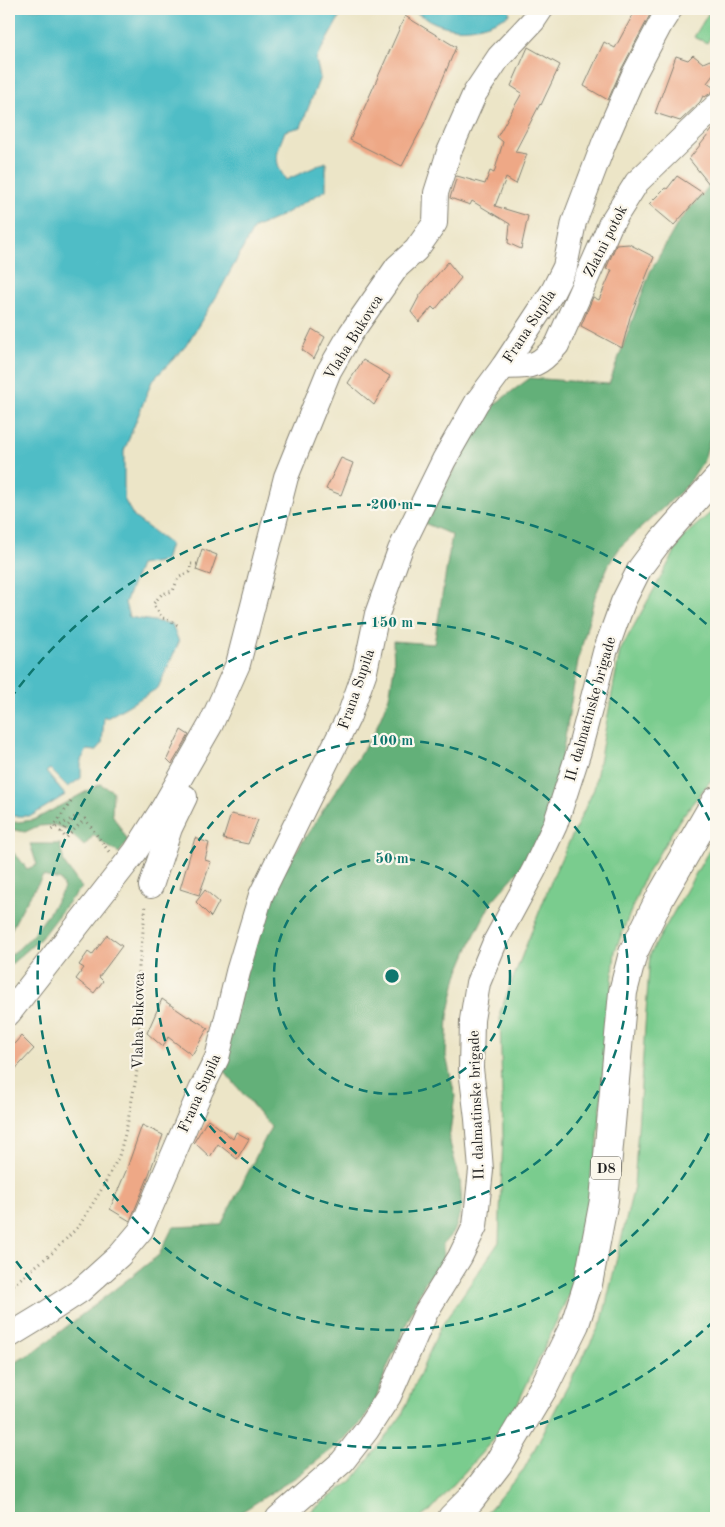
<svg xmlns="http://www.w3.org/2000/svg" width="725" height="1527" font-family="'Old Standard TT',serif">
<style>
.green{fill:#7acc8e;stroke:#4b7455}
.forest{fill:#63b079;stroke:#40664a}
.water{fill:#4fbdc6;stroke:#366c71}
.building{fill:#eea886}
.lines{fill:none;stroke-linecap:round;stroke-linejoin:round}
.minor-casing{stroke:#848072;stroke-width:26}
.major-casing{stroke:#848072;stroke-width:30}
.path{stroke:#848072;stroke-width:3;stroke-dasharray:1 4;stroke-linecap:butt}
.minor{stroke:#fff;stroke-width:24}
.major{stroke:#fff;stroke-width:28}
.ring{fill:none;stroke:#0f766e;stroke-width:2.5;stroke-dasharray:9 6}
.labels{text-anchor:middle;stroke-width:4.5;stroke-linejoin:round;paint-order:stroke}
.shield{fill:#fbf7ec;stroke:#5f5e5a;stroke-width:1}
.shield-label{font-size:14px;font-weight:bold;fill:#1c1c1c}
.street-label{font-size:15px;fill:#1c1c1c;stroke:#fbf7ec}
.centre{fill:#0f766e;stroke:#fbf7ec;stroke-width:2.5}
.ring-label{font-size:15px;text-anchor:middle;font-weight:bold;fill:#0f766e;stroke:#fbf7ec;stroke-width:4.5;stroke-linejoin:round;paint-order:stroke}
</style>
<rect width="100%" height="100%" fill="#fbf7ec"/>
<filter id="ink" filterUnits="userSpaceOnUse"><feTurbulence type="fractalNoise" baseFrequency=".02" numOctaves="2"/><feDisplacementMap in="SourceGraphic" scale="10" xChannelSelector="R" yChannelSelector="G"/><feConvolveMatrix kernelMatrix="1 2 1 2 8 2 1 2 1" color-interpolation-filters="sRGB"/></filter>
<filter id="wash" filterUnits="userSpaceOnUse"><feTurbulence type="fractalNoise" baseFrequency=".0096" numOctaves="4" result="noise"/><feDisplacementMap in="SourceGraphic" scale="20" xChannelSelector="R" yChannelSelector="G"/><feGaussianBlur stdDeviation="1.12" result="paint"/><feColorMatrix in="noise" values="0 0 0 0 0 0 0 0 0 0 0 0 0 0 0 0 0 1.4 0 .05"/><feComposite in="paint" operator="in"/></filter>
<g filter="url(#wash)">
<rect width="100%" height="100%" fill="#ece5c7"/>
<g class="green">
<path d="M711,9h5v19l-9,15 -13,-6z"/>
<path d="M716,508v266l-36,45 -36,59 -29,73 -21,232 -14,88 -71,151 -79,89 -10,7h-118l52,-39 48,-64 38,-87 59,-86 4,-106 -3,-124 54,-138 40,-85 26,-138 63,-114z"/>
<path d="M716,838v680h-234l42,-49 78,-148 32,-135 16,-232z"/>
</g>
<g class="forest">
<path d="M716,178v206l-5,51 -7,25 -17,26 -66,60 -12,18 -14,32 -17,65 -27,160 -26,43 -33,37 -18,35 -17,40 -9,40 -2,40 9,40 -6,43 11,41 2,26 -7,24 -12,14v19l-18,19 -38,86 -11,31 -15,24 -21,20 -41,32 -67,43h-223v-152l26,-15 124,-96 14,-28 48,-2 50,-98 -48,-57 34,-149 32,-59 85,-129 15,-36 5,-29 -1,-27 41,3 18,-109 -28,-12 64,-114 42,-31 79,6 41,-112 29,-51z"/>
<path d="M100,784l13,7 -1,23 16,27 -9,12 -15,-9 -10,-9 -10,11 -18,-17 -11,-4 -17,1 -13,6 -16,-3v-6l25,-3z"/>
<path d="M30,844h30l4,19 18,25 -13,13 -29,38 -31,27v-10c25,-17 40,-43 55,-68l-4,-8 -17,-4 -19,29 -15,29v-85l9,8 9,12 10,-4z"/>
</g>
<g class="water">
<path d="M9,9h335l-28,50 4,18 -19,50 -16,4c-8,22 -13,28 1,49l40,-18v28l-49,28 -23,10 -36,66 -33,53 -33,34 -28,70v48l10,18 36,27 -5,17 -25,4 -15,38 4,14 43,7 7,18 -21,46 -51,30 -3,-2 -2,28 -6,7 -9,-1 -6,10v18l-13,9 -18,-18 -4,3 19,23 -34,21h-16l-6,2z"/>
<path d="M409,9h100l1,5c-20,12 -46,19 -69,11 -11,-3 -21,-11 -32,-16z"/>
</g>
<g id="blocks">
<g class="building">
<path d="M636,9h13l3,2 -30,57 -14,32 -24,-14 20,-44 11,6z"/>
<path d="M405,16l51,31 -32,77 -22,42 -52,-26z"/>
<path d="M528,47l32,18 -19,40 -1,-1 -25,48 12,2 -11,30 -10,-6 -11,28 33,10 -7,33 -13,-6 2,-19 -38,-23 -2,4 -20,-7 7,-22 28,8 5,-13 4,2 9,-31 -6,-5 25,-44 -11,-7z"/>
<path d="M693,55l10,8 7,-3 6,7v4l-9,12 9,6 -11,8 -2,-1 -3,6 -20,19 -25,-8 21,-57 12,4z"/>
<path d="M716,125v52l-6,8 -21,-26z"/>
<path d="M677,176l26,17 -29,32 -25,-21 16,-16 2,1z"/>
<path d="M629,244l25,13 -24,60 -8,31 -41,-22 12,-29 6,3 13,-30 -6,-1 10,-24z"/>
<path d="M448,262l13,16 -26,32 -3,-3 -13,15 -8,-10 9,-17z"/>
<path d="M312,329l13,8 -11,22 -12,-9z"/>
<path d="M363,360l27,16 -16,29 -26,-22z"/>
<path d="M341,458l12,5 -12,32 -15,-6z"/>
<path d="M202,549l15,6 -7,20 -14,-5z"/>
<path d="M181,730l8,5 -17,29 -5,-5z"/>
<path d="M231,814l27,6 -10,24 -25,-5z"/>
<path d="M195,838l14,5 -4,17 6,2 -12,33 -19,-6z"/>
<path d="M205,890l14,12 -8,15 -15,-15z"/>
<path d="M107,935l15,11 -23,31 4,4 -9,12 -18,-14 8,-11 -5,-3 9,-13 4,3z"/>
<path d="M162,999l26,18 1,-1 19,12 -16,27 -24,-18 -5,10 -16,-14z"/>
<path d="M21,1036l13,13 -25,27v-26z"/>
<path d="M208,1119l25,20 3,-7 13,7 -12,20 -19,-15 -8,13 -16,-15z"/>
<path d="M142,1125l21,10 -16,45 -17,41 -20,-12 16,-38z"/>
</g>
</g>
</g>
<g filter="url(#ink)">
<use href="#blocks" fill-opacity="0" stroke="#848072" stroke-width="1"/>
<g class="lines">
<g class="minor-casing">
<g id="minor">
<path d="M503,367c29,-1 34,1 54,-22l53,-120 27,-43 79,-76"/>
<path d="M151,886l19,-58 15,-31"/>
<path d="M9,1013l126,-161 28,-44 48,-84 27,-60 48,-187 43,-106 22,-38 46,-66 19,-17 19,-27 1,-30 13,-41 26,-59 24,-36 34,-36 8,-12"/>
<path d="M9,1336l36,-22 35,-23 40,-36 21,-25 60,-140 16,-32 21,-86 23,-77 88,-179 16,-45 12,-57 23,-64 44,-90 33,-58 26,-35 50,-76 12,-24 9,-45 30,-79 30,-69 27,-51 9,-14"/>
<path d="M278,1518l64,-56 25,-32 22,-34 37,-84 34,-55 15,-31 6,-56 -4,-51 -6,-50 1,-49 6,-37 17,-41 39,-72 21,-45 24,-74 26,-99 18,-50 17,-34 21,-28 55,-62"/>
</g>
</g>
<g class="major-casing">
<path id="major" d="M452,1518l19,-19 27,-35 47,-79 30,-61 13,-40 16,-84 19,-208 10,-39 28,-57 55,-95"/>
</g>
<g class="path">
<path d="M177,625l-8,-6 -7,-1 -9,-14 9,-10 11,-3 5,-13 12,-6v-8h8"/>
<path d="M71,802l-20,28 28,-15 -18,17 5,6 19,-19 25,34"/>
<path d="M9,1288l43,-35 27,-27 24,-39 16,-31 8,-30 9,-48 4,-33 -1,-78 7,-63"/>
</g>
<use href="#minor" class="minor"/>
<use href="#major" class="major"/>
</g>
</g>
<g class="ring">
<circle cx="392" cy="976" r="118"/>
<circle cx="392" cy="976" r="236"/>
<path d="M715 1120A354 354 0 1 1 715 832"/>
<path d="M714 1321A472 472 0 0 1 10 1253M10 699A472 472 0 0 1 714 631"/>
</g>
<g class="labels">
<rect class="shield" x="591" y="1156.5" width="30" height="23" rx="4"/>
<g class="shield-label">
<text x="606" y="1173">D8</text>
</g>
<g class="street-label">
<text transform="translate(605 241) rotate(-63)" y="5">Zlatni potok</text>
<text transform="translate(529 326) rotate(-57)" y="5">Frana Supila</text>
<text transform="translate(353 337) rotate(-58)" y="5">Vlaha Bukovca</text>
<text transform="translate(356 689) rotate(-71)" y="5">Frana Supila</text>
<text transform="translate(590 709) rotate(-74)" y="5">II. dalmatinske brigade</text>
<text transform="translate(138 1021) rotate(-89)" y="5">Vlaha Bukovca</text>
<text transform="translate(199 1093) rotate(-66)" y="5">Frana Supila</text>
<text transform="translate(476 1105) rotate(-92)" y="5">II. dalmatinske brigade</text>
</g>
</g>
<circle cx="392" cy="976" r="8" class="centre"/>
<g class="ring-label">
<text x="392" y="509">200 m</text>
<text x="392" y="627">150 m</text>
<text x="392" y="745">100 m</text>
<text x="392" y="863">50 m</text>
</g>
<rect width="725" height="1527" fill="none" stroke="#fbf7ec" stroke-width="30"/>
</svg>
